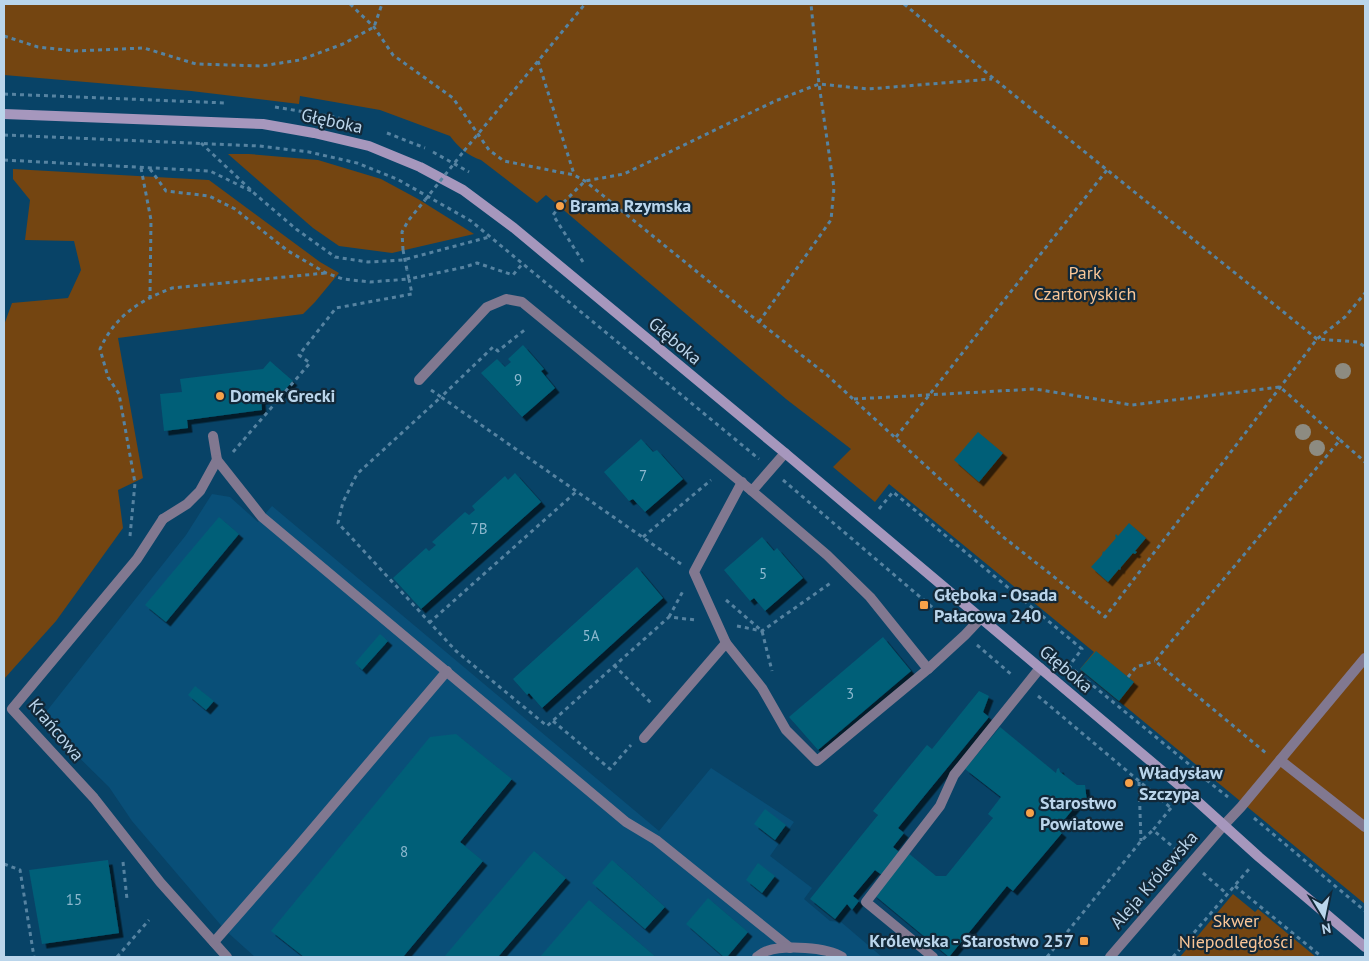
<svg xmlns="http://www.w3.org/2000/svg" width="1369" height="961" font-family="'PT Sans',sans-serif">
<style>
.built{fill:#094f78}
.green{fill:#744511}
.building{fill:#025f78;filter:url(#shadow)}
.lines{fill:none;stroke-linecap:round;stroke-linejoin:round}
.path{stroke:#5683a1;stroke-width:3;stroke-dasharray:4 4;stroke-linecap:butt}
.lane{stroke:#817890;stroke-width:10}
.street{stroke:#817890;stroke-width:10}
.secondary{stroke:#a697bd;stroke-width:10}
.path-bridge{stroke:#5683a1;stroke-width:3;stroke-dasharray:4 4;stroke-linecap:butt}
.tree{fill:#8d8b81}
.poi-dot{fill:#f7a149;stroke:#122838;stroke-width:2}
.labels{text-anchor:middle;stroke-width:4.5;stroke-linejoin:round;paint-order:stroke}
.number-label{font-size:15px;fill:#8cb8ce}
.street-label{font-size:18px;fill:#bad5eb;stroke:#122838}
.poi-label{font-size:18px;font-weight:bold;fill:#bad5eb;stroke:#122838;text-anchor:start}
.park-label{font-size:18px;fill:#fac697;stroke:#122838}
</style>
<defs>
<filter id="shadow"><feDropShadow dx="4.5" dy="4.5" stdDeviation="0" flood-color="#0009"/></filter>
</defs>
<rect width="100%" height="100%" fill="#084367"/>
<path class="built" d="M212,494l18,3 28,25 14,-16 387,325 52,-63 83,54 -24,34 42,32 -8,11 26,22 11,1 41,35h-627l-30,-27 -93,-109 -23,-34 -63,-62v-13l140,-177z"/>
<g class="green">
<path d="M4,4h1361v900l-285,-235 14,-17 -205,-168 -14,18 -42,-35 18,-18 -65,-50 -240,-204 -9,8 -56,-43c-13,-4 -23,-13 -31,-24l-70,-26 -80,-14 -1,8 -108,-13 -187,-16z"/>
<path d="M228,154h21l69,6 63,19 37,20 56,35 -82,19 -53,-7 -26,-18z"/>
<path d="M13,169l196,11 111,82 19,11 -24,29 -12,12 -185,24 25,140 -25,12 5,38 -67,93 -52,58v-354l8,-22 56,-5 13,-28 -7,-29 -49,-1 5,-40 -17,-21z"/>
<path d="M1233,894l22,18 3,-3 58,48h-136z"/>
</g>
<g class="building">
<path d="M523,345l21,24 -3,2 14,17 -33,29 -41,-44 16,-14 8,8 6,-5 -3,-3z"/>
<path d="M270,361l23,20 -16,17 -16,2 1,10 -75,10 1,8 -24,3 -4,-37 22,-2 -2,-13 83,-10z"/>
<path d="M978,432l25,21 -24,29 -25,-22z"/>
<path d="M641,439l12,13 4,-2 26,29 -38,33 -12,-13 -4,2 -25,-29z"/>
<path d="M515,473l26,29 -120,107 -28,-31 33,-30 3,3 7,-6 -4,-3 33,-30 4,3 6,-5 -3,-4 33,-30 3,4z"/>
<path d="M219,517l20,17 -73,88 -21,-17z"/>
<path d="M1129,523l17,15 -11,13 2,1 -2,2 -2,-1 -12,14 -1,3 -1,-1 -11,13 -17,-15 11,-12 1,-4 1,1 12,-14 -1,-2 1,-2 2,2z"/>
<path d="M762,537l12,14 3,-3 26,30 -38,33 -11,-13 -4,3 -26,-31z"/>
<path d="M637,567l26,31 -121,110 -13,-15 -2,2 -14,-16z"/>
<path d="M380,634l8,7 -26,29 -7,-7z"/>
<path d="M883,637l28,34 -93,79 -29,-33z"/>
<path d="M1096,651l38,31 -15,19 -39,-32z"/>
<path d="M195,686l19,15 -8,9 -18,-15z"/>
<path d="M979,691l10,5 -6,16 6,5 -91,111 6,5 -11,14 11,9 3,-4 29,24h10l47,-58 -5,-4 13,-17 -36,-28 35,-42 56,46 1,-4 2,-1 1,4 17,13h8l2,17 -9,1 -14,17 1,4h-3l-2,-3 -5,6 7,6 -49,58 -6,-5 -58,71 -76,-63 13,-16 -11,-8 -22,26 6,5 -7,9 -5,-6 -12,15 -25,-20 68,-84 -5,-4 54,-66 5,4z"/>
<path d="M456,734l56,45 -52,63 23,19 -80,96h-99l-33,-26 159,-194z"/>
<path d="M765,809l21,16 -11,15 -21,-16z"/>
<path d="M534,851l32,27 -68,79h-54z"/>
<path d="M108,860l11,73 -77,11 -13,-74z"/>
<path d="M612,860l53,47 -20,22 -53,-46z"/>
<path d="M758,863l17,13 -13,17 -16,-13z"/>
<path d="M708,898l40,34 -21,25h-3l-38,-33z"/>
<path d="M589,900l67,57h-116z"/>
</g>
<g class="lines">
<g class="path">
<path d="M350,4l24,23 19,28 60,43 36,52 15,11 70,14 11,6 174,141 68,53 175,161 103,81 212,-278 28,-22 20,-24"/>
<path d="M904,4l89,74 324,261 41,3 7,5"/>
<path d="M4,36l34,11 37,4 69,-3 52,16 65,2 39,-6 43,-16 31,-17 8,-23"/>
<path d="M538,61l36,113"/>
<path d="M4,94l222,9"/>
<path d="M275,107l60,10 22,6"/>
<path d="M387,133l38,15"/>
<path d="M4,135l255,11 50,6 48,11 40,16 74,42 288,238"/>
<path d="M201,143l54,51 41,35 39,28 33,5 35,-2 86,-23"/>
<path d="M464,151l121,-147"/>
<path d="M433,152l36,20"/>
<path d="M4,160l206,11 41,20"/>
<path d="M141,168l10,52 -1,77"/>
<path d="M150,169l16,22 43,5 26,13 53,42 38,22 17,6 27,3 39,-3 -2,-9"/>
<path d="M403,250l-1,-18 6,-11 17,-21"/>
<path d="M583,262l-30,-47 7,-9 25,-25 39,-7 151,-73 44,-17 49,5 124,-10"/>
<path d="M759,322l72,-102 3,-32 -15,-104 -8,-80"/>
<path d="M431,390l10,7 52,-50 5,4 29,-23"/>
<path d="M854,399l181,-10 97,16 148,-18 60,53 -185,221 111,92"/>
<path d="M896,437l211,-267"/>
<path d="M1340,440l25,22"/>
<path d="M233,452l77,-89 -11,-8 37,-47 76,-14 -3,-15 56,-12 12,-4 36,12 10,-12"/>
<path d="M783,480l170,145"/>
<path d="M879,509l14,-17 189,157 -13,17 132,108"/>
<path d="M130,536l5,-53 -16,-89 -11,-17 -8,-28c15,-33 39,-48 72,-61l154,-15"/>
<path d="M643,537l68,-57"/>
<path d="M681,564l-240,-167 -84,77 -14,28 -5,21 118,128 91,75 122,-109 27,3"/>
<path d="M726,600l36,31 10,40"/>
<path d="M669,617l14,-26"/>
<path d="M429,623l148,-132"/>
<path d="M737,626l25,5 70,-49"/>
<path d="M977,645l35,30"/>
<path d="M614,665l38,39"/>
<path d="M1128,677l8,-10 19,-6"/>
<path d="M1038,696l133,112"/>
<path d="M553,721l57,48 21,-24"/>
<path d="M1200,775l28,22"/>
<path d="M1139,782l2,59"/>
<path d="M1171,808l-18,22 26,22"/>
<path d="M1254,818l111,93"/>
<path d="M123,862l4,37"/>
<path d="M4,864l16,6 14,87"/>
<path d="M1203,873l24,21"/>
<path d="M1235,886l87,71"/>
<path d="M117,957l32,-37"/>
<path d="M1047,957l94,-116 12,-11"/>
<path d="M1173,957l76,-88"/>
</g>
<g class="lane">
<path d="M419,380l68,-73 19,-8 16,3 230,189 33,-38"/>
<path d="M213,436l4,24 45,57 364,305 30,18 134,108"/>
<path d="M752,491l75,64 43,42 58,72 37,-34 16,-17"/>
<path d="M163,519l24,-15 13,-13 17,-31"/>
<path d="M726,643l-32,-71 48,-90"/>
<path d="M644,738l82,-95 36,45 24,42 31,31 111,-92"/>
<path d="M1280,760l85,67"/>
<path d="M1224,825l17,-18 124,-149"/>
<path d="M214,942l79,-90 154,-181"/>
<path d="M757,957c3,-2 6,-5 10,-6 17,-6 60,-4 75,6"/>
<path d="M933,957l-67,-55 74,-96 14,-31 86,-107"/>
</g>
<g class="street">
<path d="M163,519l-26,40 -125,150 82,89 66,84 67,75"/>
<path d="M1110,957l114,-132"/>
</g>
<path class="secondary" d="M4,114l259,10 51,9 55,13 51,21 43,23 51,38 271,225 401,338 73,66 106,90"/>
<g class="path-bridge">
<path d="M425,200l39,-49"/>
<path d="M403,250l4,20"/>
</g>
</g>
<g class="tree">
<circle cx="1343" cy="371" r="8"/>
<circle cx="1303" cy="432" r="8"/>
<circle cx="1317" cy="448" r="8"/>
</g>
<g class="poi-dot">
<circle cx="560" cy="206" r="5"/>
<circle cx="220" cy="396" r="5"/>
<rect x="919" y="600" width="10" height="10" rx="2.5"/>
<circle cx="1129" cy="783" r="5"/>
<circle cx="1030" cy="813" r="5"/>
<rect x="1079" y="936" width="10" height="10" rx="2.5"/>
</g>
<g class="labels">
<g class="number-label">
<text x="518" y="385">9</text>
<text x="643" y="481">7</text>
<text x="479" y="534">7B</text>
<text x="763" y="579">5</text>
<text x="591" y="641">5A</text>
<text x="850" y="699">3</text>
<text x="404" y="857">8</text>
<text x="74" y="905">15</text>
</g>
<g class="street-label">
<text transform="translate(332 121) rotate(12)" y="6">Głęboka</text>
<text transform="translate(675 341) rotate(40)" y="6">Głęboka</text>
<text transform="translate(1066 669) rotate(40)" y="6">Głęboka</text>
<text transform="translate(56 730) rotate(50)" y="6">Krańcowa</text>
<text transform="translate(1154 880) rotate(-49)" y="6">Aleja Królewska</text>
</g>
<g class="poi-label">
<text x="570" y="212">Brama Rzymska</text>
<text x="230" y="402">Domek Grecki</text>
<text x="934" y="601">Głęboka - Osada<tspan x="934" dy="21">Pałacowa 240</tspan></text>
<text x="1139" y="779">Władysław<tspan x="1139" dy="21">Szczypa</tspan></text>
<text x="1040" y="809">Starostwo<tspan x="1040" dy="21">Powiatowe</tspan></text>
<text x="1074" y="947" text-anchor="end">Królewska - Starostwo 257</text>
</g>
<g class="park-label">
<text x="1085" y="279">Park<tspan x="1085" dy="21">Czartoryskich</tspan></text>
<text x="1236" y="927">Skwer<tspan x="1236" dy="21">Niepodległości</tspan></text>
</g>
</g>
<rect width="1369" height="961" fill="none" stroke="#bad5eb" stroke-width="10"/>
<g transform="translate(1324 916) rotate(170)" stroke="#122838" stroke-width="4" paint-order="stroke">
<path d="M0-4L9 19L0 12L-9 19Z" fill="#bad5eb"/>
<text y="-8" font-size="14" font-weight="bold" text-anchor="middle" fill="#bad5eb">N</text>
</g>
</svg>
